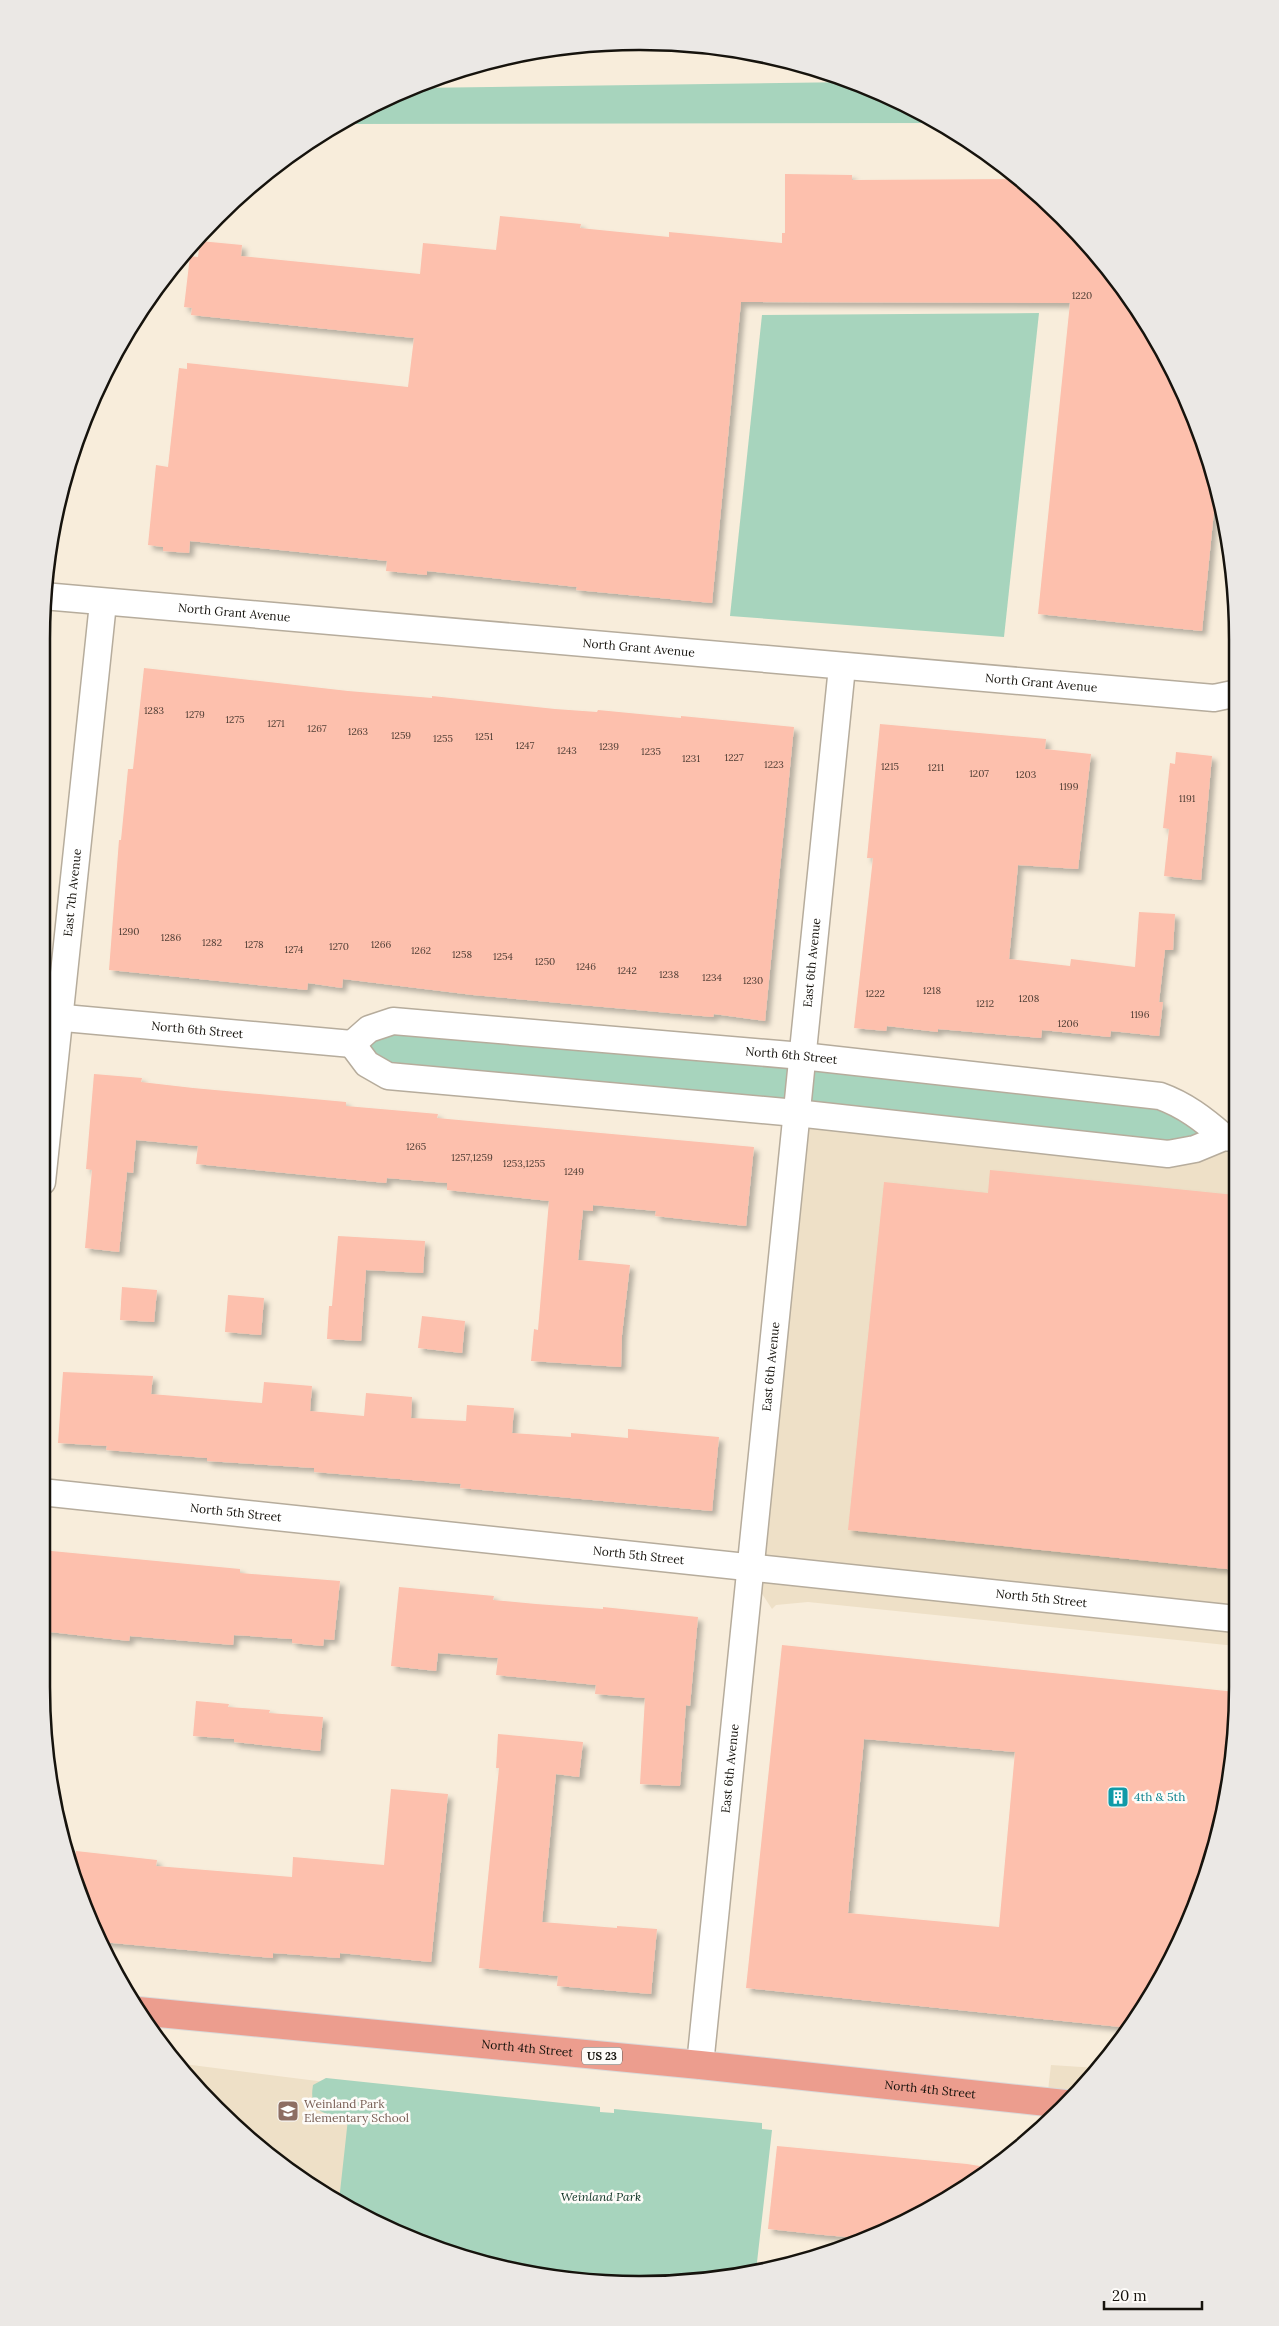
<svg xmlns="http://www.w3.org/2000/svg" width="1279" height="2326" font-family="Lora,serif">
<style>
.built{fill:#eee0c7}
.green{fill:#a7d4bd}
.building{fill:#fdc0ad;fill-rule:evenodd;filter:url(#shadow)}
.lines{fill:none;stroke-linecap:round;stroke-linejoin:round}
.street-casing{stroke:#b6ac9c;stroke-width:29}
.primary-casing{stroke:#dad9d8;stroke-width:30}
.street{stroke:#fff;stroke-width:26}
.primary{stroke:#ec9d8e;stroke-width:28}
.rail{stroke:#312d26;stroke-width:4;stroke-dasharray:8 4;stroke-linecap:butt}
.labels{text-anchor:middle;stroke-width:5;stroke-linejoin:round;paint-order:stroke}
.number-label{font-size:10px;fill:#503e35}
.shield{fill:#fdfbf8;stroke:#5b5954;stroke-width:1}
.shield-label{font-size:11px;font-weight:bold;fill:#16130d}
.street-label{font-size:12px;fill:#16130d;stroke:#fdfbf8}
.culture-label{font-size:12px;fill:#0d838f;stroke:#fdfbf8;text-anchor:start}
.education-label{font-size:12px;fill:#785e54;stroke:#fdfbf8;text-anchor:start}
.park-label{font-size:12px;font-style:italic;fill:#0d3122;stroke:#fdfbf8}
.rim{fill:none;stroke:#16130d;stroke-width:2.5}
</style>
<defs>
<filter id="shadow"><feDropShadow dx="4.5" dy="4.5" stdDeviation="2.5" flood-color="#0004"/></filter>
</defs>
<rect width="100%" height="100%" fill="#f8eddb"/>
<g class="built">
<path d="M791,1090l444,47 1,509 -428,-44 -32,3 -4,4 -30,-46z"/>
<path d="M176,2063l181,23 -13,118 -37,-20 -62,-48z"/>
<path d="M1051,2065l46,3 -53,57z"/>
</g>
<g class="green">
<path d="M853,82l88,41 -600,1 34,-21 39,-15z"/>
<path d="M1039,313l-35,324 -274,-21 32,-301z"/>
<path d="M369,1029l791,67 64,41 -29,12 -828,-85z"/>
<path d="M326,2078l274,29v5l14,1v-4l148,14v6l10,1 -16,141 -77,12h-79l-115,-19 -75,-25 -71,-38 9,-82c-22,-5 -40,-5 -35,-34z"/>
</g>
<g class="building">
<path d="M785,174l67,1v5l167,-1 15,11 103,117 69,140 10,44 -14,140 -164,-17 32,-311 -329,-1 -29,301 -136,-13 1,-3 -150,-16v4l-41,-4 1,-10 -197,-20 -1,12 -26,-2v-4l-15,-2 8,-80 12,2 11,-99 8,1v-6l221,24 6,-49 -223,-23 1,-7 -8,-1 6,-51 8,1 2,-16 42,4 -1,11 179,18 3,-31 73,7 4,-34 81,8 -1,4 89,9v-5l113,11v-10h3z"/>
<path d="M144,668l204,23 84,7v-2l123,13 42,3 1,-2 83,8v-2l113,11 -29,294 -51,-7 -1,3 -240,-22 -130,-16 -1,9 -34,-5 -1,7 -198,-20 10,-130h2l7,-71h5z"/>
<path d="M880,724l166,15 -1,10 46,5 -13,115 -60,-4 -9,94 61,7 1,-7 64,8 4,-55 36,2 -2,36h-8l-6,52h4l-4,34 -48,-5 -1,6 -68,-7 -1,8 -103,-9v3l-51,-6 -1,5 -32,-3 19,-170h-6z"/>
<path d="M1176,752l36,4 -11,124 -37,-4 5,-47 -6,-1 7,-65 5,1z"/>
<path d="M94,1074l48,4 -1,4 52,6 153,14v4l92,8 -1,4 317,29 -8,79 -91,-10 1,-5 -63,-6v6l-10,-1 -5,50 52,5 -8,70 -1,32 -90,-6 3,-32 4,1 11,-129 -102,-11v-7l-60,-5 -1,5 -190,-19 2,-18 -62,-6 -3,33 -6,-1 -8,80 -34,-4 7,-78 -6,-1z"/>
<path d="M990,1170l245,25 1,375 -388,-40 36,-348 104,11z"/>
<path d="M338,1236l87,5 -2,32 -57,-3 -5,71 -34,-2 2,-33h3z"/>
<path d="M122,1287l35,3 -3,32 -34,-2z"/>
<path d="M228,1295l36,3 -3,37 -36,-3z"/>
<path d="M422,1316l43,5 -3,32 -44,-5z"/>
<path d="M63,1372l90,4 -2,18 111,9 2,-21 48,4 -2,25 54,5 2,-23 46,4 -1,21 55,3 1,-16 47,3 -2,25 59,4v-4l57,5v-9l91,8 -7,74 -252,-23 1,-4 -147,-12v-4l-107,-7v-3l-101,-8 1,-4 -49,-3z"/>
<path d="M41,1550l199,19v4l100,8 -6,59 -10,-1 -1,7 -31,-3v-4l-58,-4 -1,10 -103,-9 -1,5 -88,-10z"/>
<path d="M399,1587l95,9 -1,4 43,4 67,5v-2l95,10 -8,89 -4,-1 -6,81 -40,-2 5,-86 -50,-4 1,-9 -100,-10 2,-17 -60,-5 -2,18 -45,-5z"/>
<path d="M782,1645l454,47v33l-19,117 -59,143 -28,43 -384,-40zM864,1739l151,13 -16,175 -151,-14z"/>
<path d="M196,1701l33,3 -1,3 42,3 -1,3 54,4 -3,34 -86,-9v-3l-41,-3z"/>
<path d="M498,1734l85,8 -4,35 -23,-3 -14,148 75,6v-2l40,3 -6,65 -94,-8 1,-10 -79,-8 20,-200h-3z"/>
<path d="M391,1789l57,5 -17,168 -91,-9v5l-67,-5v5l-171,-16 -29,-63 3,-28 81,9 -1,6 136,11 1,-20 91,8z"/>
<path d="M777,2146l190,18 25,4 -20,16 -103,55 -45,-4 -56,-6z"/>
</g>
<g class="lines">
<g class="street-casing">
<g id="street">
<path id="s1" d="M43,596l1171,102 19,-4"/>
<path id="s2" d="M42,1016l310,28 17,-15 24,-8 409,35 358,40c25,9 43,23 64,41"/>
<path d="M352,1044l15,20 21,12 408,37 372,41 27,-5 29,-12 11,1"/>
<path id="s3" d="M42,1182l61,-579"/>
<path id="s4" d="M41,1492l1195,127"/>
<path id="s5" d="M700,2065l142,-1398"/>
</g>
</g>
<g class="primary-casing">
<g id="primary">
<path id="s6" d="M138,2011l562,54 365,39"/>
</g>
</g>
<use href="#street" class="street"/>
<use href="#primary" class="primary"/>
<path class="rail" d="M593,44l30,-1"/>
</g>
<defs>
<g id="building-square" transform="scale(1.125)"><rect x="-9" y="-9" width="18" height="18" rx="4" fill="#0f9aa8" stroke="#fdfbf8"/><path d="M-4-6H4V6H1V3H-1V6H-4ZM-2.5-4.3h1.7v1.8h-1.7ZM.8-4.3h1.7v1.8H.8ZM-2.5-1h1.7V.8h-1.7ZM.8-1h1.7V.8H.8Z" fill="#fff"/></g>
<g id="school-square" transform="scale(1.125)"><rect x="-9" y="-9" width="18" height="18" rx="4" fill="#8d6e63" stroke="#fdfbf8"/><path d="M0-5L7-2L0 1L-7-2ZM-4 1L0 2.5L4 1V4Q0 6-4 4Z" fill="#fff"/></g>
</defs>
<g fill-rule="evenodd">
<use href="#building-square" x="1118" y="1797"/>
<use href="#school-square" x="288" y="2111"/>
</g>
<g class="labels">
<g class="number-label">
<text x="1082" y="299">1220</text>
<text x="154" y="714">1283</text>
<text x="195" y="718">1279</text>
<text x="235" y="723">1275</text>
<text x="276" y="727">1271</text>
<text x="317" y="732">1267</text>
<text x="358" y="735">1263</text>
<text x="401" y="739">1259</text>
<text x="484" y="740">1251</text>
<text x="443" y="742">1255</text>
<text x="525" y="749">1247</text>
<text x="609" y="750">1239</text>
<text x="567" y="754">1243</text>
<text x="651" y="755">1235</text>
<text x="734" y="761">1227</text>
<text x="691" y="762">1231</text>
<text x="774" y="768">1223</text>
<text x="890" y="770">1215</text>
<text x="936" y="771">1211</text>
<text x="979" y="777">1207</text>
<text x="1026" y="778">1203</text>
<text x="1069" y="790">1199</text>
<text x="1187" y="802">1191</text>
<text x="129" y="935">1290</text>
<text x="171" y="941">1286</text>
<text x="212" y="946">1282</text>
<text x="254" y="948">1278</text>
<text x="381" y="948">1266</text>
<text x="339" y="950">1270</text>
<text x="294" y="953">1274</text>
<text x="421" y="954">1262</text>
<text x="462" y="958">1258</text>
<text x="503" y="960">1254</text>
<text x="545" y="965">1250</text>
<text x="586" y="970">1246</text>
<text x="627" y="974">1242</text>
<text x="669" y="978">1238</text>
<text x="712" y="981">1234</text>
<text x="753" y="984">1230</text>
<text x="932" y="994">1218</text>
<text x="875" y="997">1222</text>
<text x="1029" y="1002">1208</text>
<text x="985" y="1007">1212</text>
<text x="1140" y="1018">1196</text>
<text x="1068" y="1027">1206</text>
<text x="416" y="1150">1265</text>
<text x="472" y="1161">1257,1259</text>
<text x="524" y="1167">1253,1255</text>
<text x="574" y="1175">1249</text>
</g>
<rect class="shield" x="582" y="2047.5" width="40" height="17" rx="4"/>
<g class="shield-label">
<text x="602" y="2060">US 23</text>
</g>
<g class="street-label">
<text dy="4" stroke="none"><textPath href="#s1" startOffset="192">North Grant Avenue</textPath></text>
<text dy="4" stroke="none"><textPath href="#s1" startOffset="598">North Grant Avenue</textPath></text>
<text dy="4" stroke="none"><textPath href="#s1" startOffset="1002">North Grant Avenue</textPath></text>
<text dy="4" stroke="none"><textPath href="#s3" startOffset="291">East 7th Avenue</textPath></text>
<text dy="4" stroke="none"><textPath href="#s5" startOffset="1108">East 6th Avenue</textPath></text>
<text dy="4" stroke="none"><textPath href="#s2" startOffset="156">North 6th Street</textPath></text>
<text dy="4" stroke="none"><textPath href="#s2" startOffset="759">North 6th Street</textPath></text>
<text dy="4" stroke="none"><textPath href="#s5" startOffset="702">East 6th Avenue</textPath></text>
<text dy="4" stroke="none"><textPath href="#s4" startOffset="196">North 5th Street</textPath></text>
<text dy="4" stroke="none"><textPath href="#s4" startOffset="601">North 5th Street</textPath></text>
<text dy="4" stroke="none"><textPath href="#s4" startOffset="1006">North 5th Street</textPath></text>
<text dy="4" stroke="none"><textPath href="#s5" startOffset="298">East 6th Avenue</textPath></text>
<text dy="4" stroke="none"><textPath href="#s6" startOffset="391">North 4th Street</textPath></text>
<text dy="4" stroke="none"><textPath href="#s6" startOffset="796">North 4th Street</textPath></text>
</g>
<g class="culture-label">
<text x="1134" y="1801">4th &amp; 5th</text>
</g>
<g class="education-label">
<text x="304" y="2108">Weinland Park<tspan x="304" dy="14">Elementary School</tspan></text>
</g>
<g class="park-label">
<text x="601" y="2201">Weinland Park</text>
</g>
</g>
<path d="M0 0H1279V2326H0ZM639 50H640A589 589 0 0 1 1229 639V1687A589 589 0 0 1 640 2276H639A589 589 0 0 1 50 1687V639A589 589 0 0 1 639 50Z" fill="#ebe8e5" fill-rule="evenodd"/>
<path class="rim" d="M639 50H640A589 589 0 0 1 1229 639V1687A589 589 0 0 1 640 2276H639A589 589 0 0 1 50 1687V639A589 589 0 0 1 639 50Z"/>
<path d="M1104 2301v8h98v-8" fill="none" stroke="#16130d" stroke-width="2.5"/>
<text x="1112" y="2301" font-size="15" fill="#16130d" stroke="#fdfbf8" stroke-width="4" paint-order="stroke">20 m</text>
</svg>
